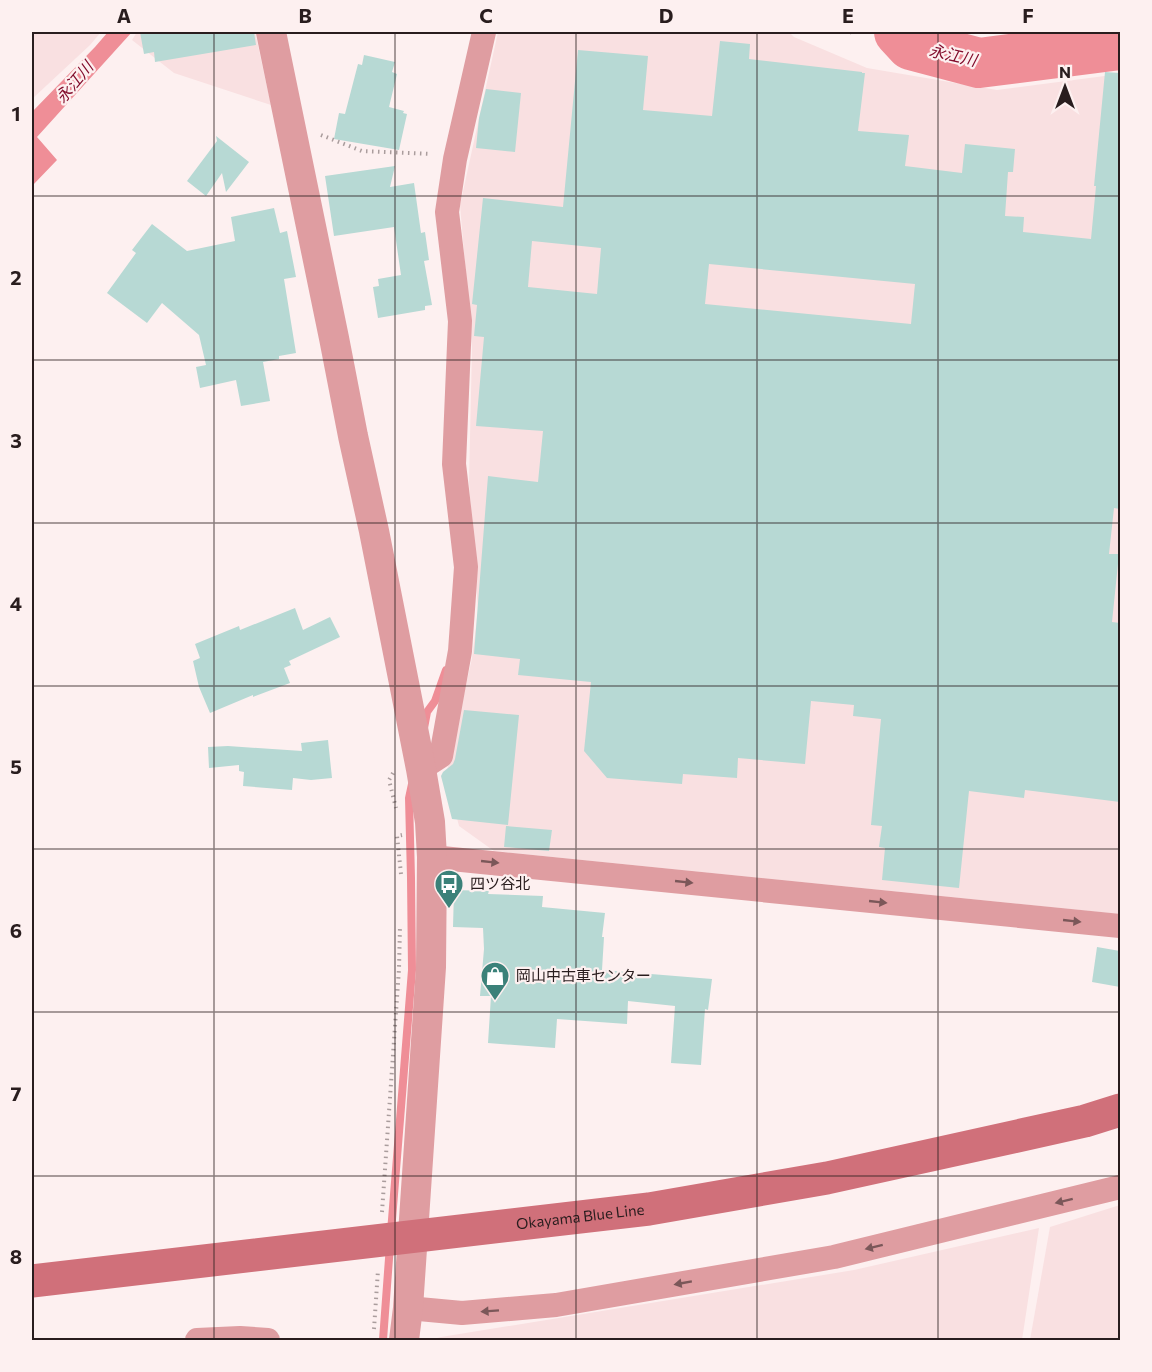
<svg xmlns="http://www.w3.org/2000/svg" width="1152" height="1372" font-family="Commissioner,'Noto Sans JP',sans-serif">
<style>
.built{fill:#f9e0e1}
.water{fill:#ef8e97}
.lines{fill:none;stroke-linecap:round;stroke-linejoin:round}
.stream{stroke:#ef8e97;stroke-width:8}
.river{stroke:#ef8e97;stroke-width:50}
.building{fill:#b7d9d4;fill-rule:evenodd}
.path{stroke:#aa9d9d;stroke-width:4;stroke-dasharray:1.5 4.5;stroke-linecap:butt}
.minor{stroke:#df9da1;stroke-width:24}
.tertiary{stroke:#df9da1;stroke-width:30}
.secondary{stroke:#d0707a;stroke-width:33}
.oneway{fill:#7b5759}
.grid{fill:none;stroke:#291d1e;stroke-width:1.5;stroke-opacity:0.55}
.labels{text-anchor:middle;stroke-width:4.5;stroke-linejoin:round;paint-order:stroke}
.poi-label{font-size:15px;fill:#291d1e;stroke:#fdf0f0;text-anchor:start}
.street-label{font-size:15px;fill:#291d1e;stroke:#fdf0f0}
.water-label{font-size:16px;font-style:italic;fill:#820d2c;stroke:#fdf0f0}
.neatline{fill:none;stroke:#291d1e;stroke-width:2}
.grid-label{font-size:20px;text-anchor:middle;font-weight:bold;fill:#291d1e}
</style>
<rect width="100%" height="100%" fill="#fdf0f0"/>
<g class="built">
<path d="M32,32h69l-11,13 -58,54z"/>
<path d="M137,32h118l16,73 -97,-32 -42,-33z"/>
<path d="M498,32h291l5,5 73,31 130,22 123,-16v840l-626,-63 -35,-25 -13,-51 26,-117 6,-47 -9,-129 3,-134 -12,-143z"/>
<path d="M1120,1205v135h-90l20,-113z"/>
<path d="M1039,1228l-17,112h-593l12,-3 413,-67z"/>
</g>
<g class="water">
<path d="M108,32h24l-95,105 20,23 -25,26v-74l63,-65z"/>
<path d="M882,32h56l22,29 -65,-15z"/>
</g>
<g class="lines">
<g class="stream">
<path d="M424,728l3,-16 8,-11 11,-31"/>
<path d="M391,1232l21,-262 -1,-92 -2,-80 3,-14"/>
<path d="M383,1340l7,-95"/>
</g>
<path class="river" d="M899,32l12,13 68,18 141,-18"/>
</g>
<g class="building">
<path d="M140,32h114l2,13 -101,17 -1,-10 -10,2z"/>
<path d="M720,41l30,3 -1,15 113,13v1h3l-7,58 51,4 -4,31 57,7 3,-29 50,5 -2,23h-5l-3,44 19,1 -1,15 68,7 5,-53h-2l11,-114 15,1v56l-2,29h2v351l-6,-1 -5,46h10l-7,68 8,1v179l-95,-12 -1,8 -55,-7 -10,97 -77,-8 3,-32 -6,-1 3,-21 -11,-1 10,-106 -28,-3 1,-11 -43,-4 -6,63 -67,-6 -1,20 -54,-4 -1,10 -75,-6 -23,-27 7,-69 -73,-7 2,-16 -46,-5 14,-178 50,6 5,-51 -67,-5 8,-89 -10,-1 3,-31 -5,-1 11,-106 80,9 15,-157 70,6 -5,54 69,6zM532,241l69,7 -4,46 -69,-7zM709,264l206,20 -4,40 -206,-20z"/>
<path d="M364,55l31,7 -3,10 5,2 -8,33 15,4 -1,2 4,1 -8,36 -65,-11 5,-26 6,1 13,-50 4,1z"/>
<path d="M486,89l35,4 -6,59 -39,-4 3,-30z"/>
<path d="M216,136l33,26 -23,30 -4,-19 -16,23 -19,-15 30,-40z"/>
<path d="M395,166l-5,21 24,-4 7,50 4,-1 4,28 -5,1 8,44 -7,1v4l-47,8 -5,-31 6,-1 -1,-7 23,-4 -7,-48 -60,9 -9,-60z"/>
<path d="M274,208l6,25 7,-2 9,46 -12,2 12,74 -17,3v3l-16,3 7,39 -29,5 -5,-26 -36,8 -4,-21 10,-2 -7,-30 -37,-32 -15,20 -40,-30 29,-40 -4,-3 20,-26 35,27 48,-10 -4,-24z"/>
<path d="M295,608l8,22 27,-13 10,20 -51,24 2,4 -7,3 6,15 -37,14v-2l-43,18 -11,-26 -6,-26 7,-3 -5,-14 44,-18 1,4z"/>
<path d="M464,710l55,5 -11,110 -56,-6 -11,-43 2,-4 10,-8 2,-5z"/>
<path d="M328,740l4,38 -21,2 -18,-2 -1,12 -49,-4 1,-14 -5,-1v-6l-30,3 -1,-21 20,-1 74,5 -1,-8z"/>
<path d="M506,826l46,4 -3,21 -45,-4z"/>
<path d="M454,890l35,1 -1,3 55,2 -1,11 63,6 -3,24h2l-2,33 110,9 -4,31 -3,-1 -4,56 -30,-2 4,-57 -47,-5 -1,23 -70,-5 -2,29 -67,-5 3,-47h-11l4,-47 -1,-21 -30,-1z"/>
<path d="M1097,947l23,4v36l-28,-5z"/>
</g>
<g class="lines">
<g class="path">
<path d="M851,32l3,3"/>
<path d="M321,135l41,16 69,3"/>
<path d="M393,773l-4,7 7,28"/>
<path d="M401,874l-4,-38 5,-1"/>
<path d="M382,1212l17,-243 1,-43"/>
<path d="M374,1329l4,-59"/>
</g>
<g class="minor">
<path d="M421,769l20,-13 19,-105 6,-84 -12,-103 6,-143 -13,-109 8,-53 29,-127"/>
<path d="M432,857l688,69"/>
<path d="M408,1308l54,5 94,-8 278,-48 286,-70"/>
<path d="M197,1340l43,-2 28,2"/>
</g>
<path class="tertiary" d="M271,32l63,306 19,98 21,95 47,238 9,53 2,35 -1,110 -23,341 -4,32"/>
<path class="secondary" id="s1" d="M32,1281l617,-72 178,-31 258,-57 35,-11"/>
</g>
<defs><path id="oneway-solid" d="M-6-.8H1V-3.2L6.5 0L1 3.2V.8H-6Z" transform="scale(1.5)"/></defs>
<g class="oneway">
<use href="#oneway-solid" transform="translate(490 862) rotate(6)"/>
<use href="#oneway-solid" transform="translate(684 882) rotate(6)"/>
<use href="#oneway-solid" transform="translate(878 902) rotate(6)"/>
<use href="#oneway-solid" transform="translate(1072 921) rotate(6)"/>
<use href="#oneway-solid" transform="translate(1064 1201) rotate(166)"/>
<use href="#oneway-solid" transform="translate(874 1247) rotate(166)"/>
<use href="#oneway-solid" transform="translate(683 1283) rotate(170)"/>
<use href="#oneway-solid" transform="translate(490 1311) rotate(176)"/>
</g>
<path class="grid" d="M214,32v1308M395,32v1308M576,32v1308M757,32v1308M938,32v1308M32,196h1088M32,360h1088M32,523h1088M32,686h1088M32,849h1088M32,1012h1088M32,1176h1088"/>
<defs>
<g id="bus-pin" transform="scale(1.5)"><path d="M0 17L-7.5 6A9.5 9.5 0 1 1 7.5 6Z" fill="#3b8179" stroke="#fdf0f0"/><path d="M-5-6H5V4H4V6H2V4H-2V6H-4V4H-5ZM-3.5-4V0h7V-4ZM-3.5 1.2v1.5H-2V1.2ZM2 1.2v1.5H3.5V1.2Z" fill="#fff"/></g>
<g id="shop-pin" transform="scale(1.5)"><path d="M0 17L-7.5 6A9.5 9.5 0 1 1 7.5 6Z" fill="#3b8179" stroke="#fdf0f0"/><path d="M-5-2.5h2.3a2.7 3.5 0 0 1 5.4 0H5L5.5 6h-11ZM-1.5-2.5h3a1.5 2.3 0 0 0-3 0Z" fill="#fff"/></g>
</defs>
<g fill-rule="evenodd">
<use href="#bus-pin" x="449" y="884"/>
<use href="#shop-pin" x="495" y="976"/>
</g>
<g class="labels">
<g class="poi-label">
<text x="470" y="889">四ツ谷北</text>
<text x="516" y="981">岡山中古車センター</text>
</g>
<g class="street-label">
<text dy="5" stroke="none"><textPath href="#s1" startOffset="552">Okayama Blue Line</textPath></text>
</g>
<g class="water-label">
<text transform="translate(953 55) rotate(13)" y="6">永江川</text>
<text transform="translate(74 82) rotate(-50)" y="6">永江川</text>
</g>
</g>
<rect width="1152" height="1372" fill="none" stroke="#fdf0f0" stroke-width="66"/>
<g transform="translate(1065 87)" stroke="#fdf0f0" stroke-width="4.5" paint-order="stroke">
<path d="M0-4.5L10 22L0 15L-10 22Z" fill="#291d1e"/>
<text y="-9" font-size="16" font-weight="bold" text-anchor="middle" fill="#291d1e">N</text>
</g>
<rect x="33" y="33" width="1086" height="1306" class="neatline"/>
<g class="grid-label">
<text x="124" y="23">A</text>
<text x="305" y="23">B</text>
<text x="486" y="23">C</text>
<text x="666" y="23">D</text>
<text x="848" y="23">E</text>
<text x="1028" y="23">F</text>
<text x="16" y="121">1</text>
<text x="16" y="285">2</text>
<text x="16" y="448">3</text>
<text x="16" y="611">4</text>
<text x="16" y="774">5</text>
<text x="16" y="938">6</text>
<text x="16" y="1101">7</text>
<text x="16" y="1264">8</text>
</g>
</svg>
